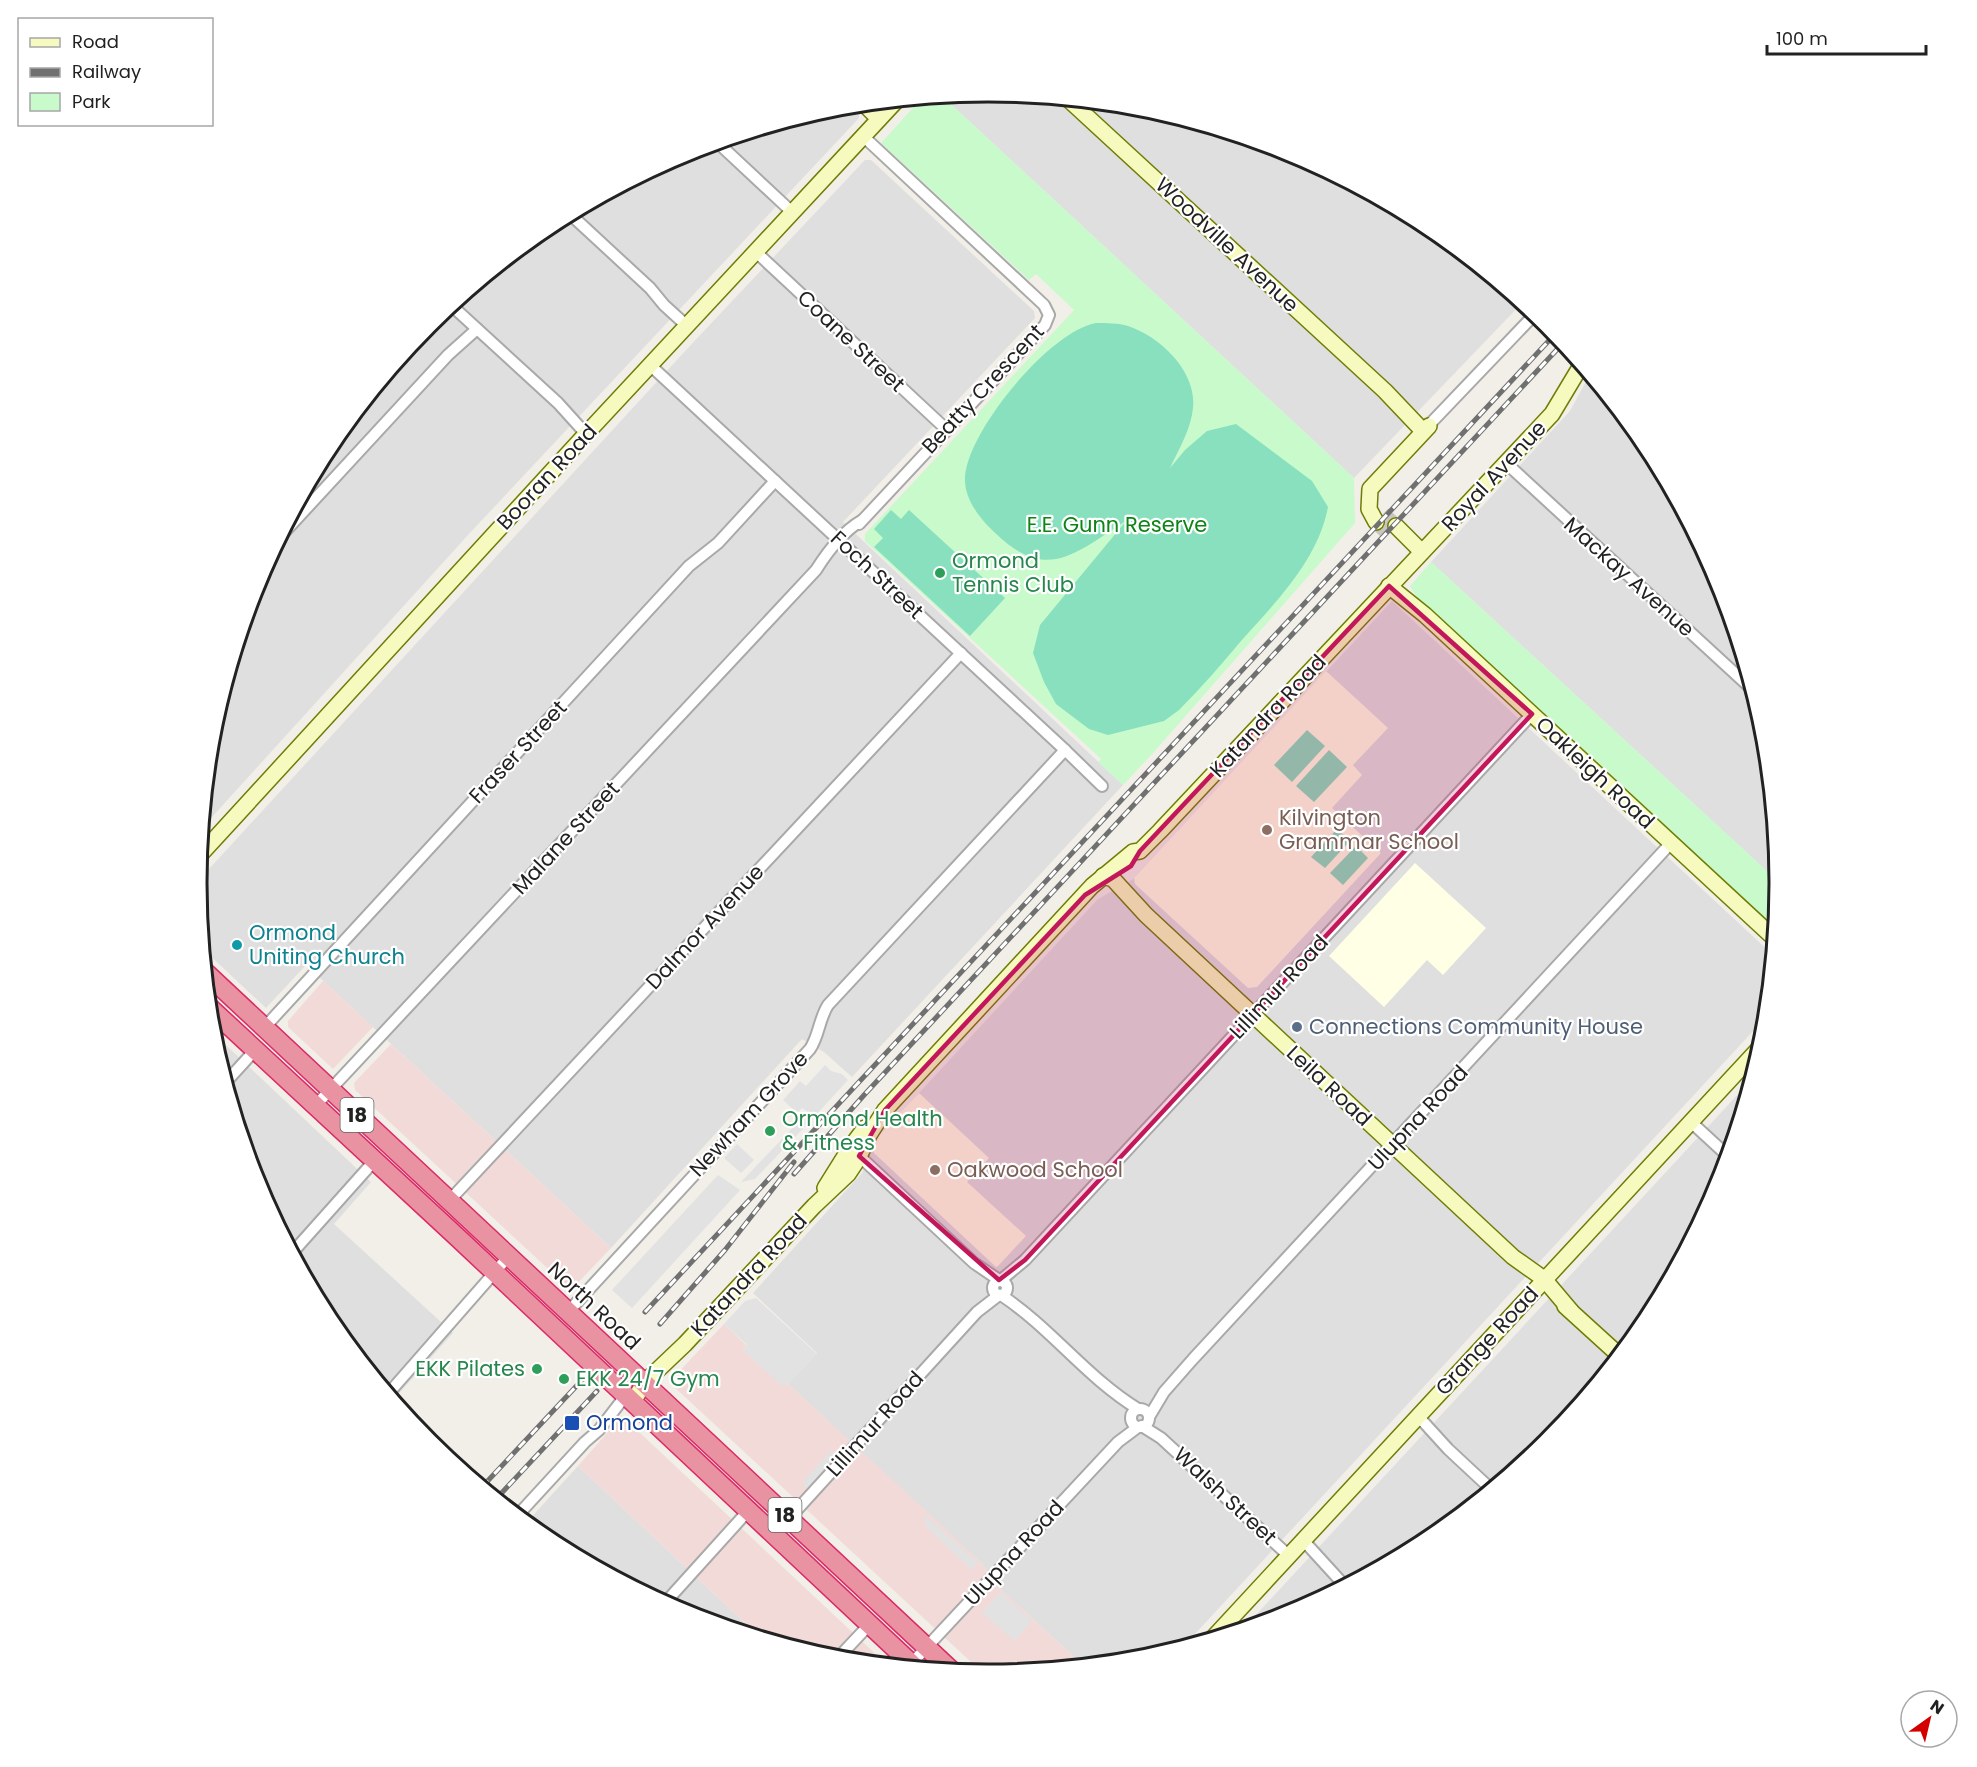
<svg xmlns="http://www.w3.org/2000/svg" width="1977" height="1767" font-family="Poppins,sans-serif">
<style>
.residential{fill:#e0dfdf}
.commercial{fill:#f2dad9}
.education{fill:#ffffe5}
.park{fill:#c8facc}
.pitch{fill:#88e0be}
.parking{fill:#e2e2e2}
.lines{fill:none;stroke-linecap:round;stroke-linejoin:round}
.secondary-tunnel{stroke:#c8c6c1;stroke-width:15;stroke-dasharray:15 8;stroke-linecap:butt}
.street-casing{stroke:#a9a9a9;stroke-width:14}
.secondary-casing{stroke:#707d05;stroke-width:18}
.highway-casing{stroke:#dc2a67;stroke-width:21}
.street{stroke:#fff;stroke-width:10}
.secondary{stroke:#f7fabf;stroke-width:15}
.highway{stroke:#e892a2;stroke-width:18}
.rail-casing{stroke:#707070;stroke-width:5}
.rail{stroke:#fff;stroke-width:3;stroke-dasharray:9;stroke-linecap:butt}
.marked{fill:#c2185b;fill-opacity:0.2;stroke:#c2185b;stroke-width:4.5;stroke-linejoin:round}
.leisure-dot{fill:#2e9e5b;stroke:#fff;stroke-width:2}
.education-dot{fill:#8d6e63;stroke:#fff;stroke-width:2}
.culture-dot{fill:#0f9aa8;stroke:#fff;stroke-width:2}
.service-dot{fill:#5c6f8a;stroke:#fff;stroke-width:2}
.transit-dot{fill:#1a4fb4;stroke:#fff;stroke-width:2}
.labels{text-anchor:middle;stroke-width:4.5;stroke-linejoin:round;paint-order:stroke}
.shield{fill:#fff;stroke:#646464;stroke-width:1.5}
.shield-label{font-size:20px;font-weight:bold;fill:#222}
.street-label{font-size:21px;fill:#222;stroke:#fff}
.park-label{font-size:21px;fill:#0c8416;stroke:#fff}
.leisure-label{font-size:21px;fill:#27864d;stroke:#fff;text-anchor:start}
.education-label{font-size:21px;fill:#785e54;stroke:#fff;text-anchor:start}
.culture-label{font-size:21px;fill:#0d838f;stroke:#fff;text-anchor:start}
.service-label{font-size:21px;fill:#4e5e75;stroke:#fff;text-anchor:start}
.transit-label{font-size:21px;fill:#164399;stroke:#fff;text-anchor:start}
.rim{fill:none;stroke:#222;stroke-width:3}
</style>
<rect width="100%" height="100%" fill="#f2efe9"/>
<g class="residential">
<path d="M989,92l154,15 149,45 137,73 94,77 -169,176 -412,-382z"/>
<path d="M852,105l7,6v7l-391,417 -266,293 10,-99 45,-149 73,-137 99,-120 120,-98 137,-73 148,-45z"/>
<path d="M865,160h6l163,151 1,7 -192,204 280,263 -271,292 -28,-25 -22,-13 -191,209 -305,-283 -40,43 -63,-59 -6,-67 490,-533z"/>
<path d="M1590,374l57,70 73,137 45,148 15,162 -23,-29 -326,-300 139,-151z"/>
<path d="M1392,601l381,354 -6,61 -586,633 -38,11 -59,6 -84,-77 -18,-25 -194,-180 29,-31 -64,-60 109,-120 12,-31 45,-49 179,-194 34,-19z"/>
<path d="M211,1031l160,151 -37,42 119,109 -60,67 -63,-77 -73,-137z"/>
<path d="M1753,1078l-33,109 -73,137 -99,120 -120,98 -137,73 -49,15z"/>
<path d="M578,1466l183,172 -76,-23 -137,-73 -22,-19z"/>
</g>
<g class="commercial">
<path d="M323,981l50,46 -40,42 -45,-42v-6z"/>
<path d="M391,1044l220,204 -40,42 -216,-200 -1,-7z"/>
<path d="M724,1324l23,22 -4,3 39,36 6,-1 135,124 59,56 18,25 84,77 -99,9 -314,-291v-4z"/>
<path d="M622,1416l261,245 -3,4 -46,-5 -73,-22 -183,-172z"/>
</g>
<g class="education">
<path d="M1326,671l62,57 -35,37 9,10 -30,33 49,45 -124,134 -9,1 -113,-104 -1,-6z"/>
<path d="M1415,863l71,65 -43,47 -16,-15 -43,47 -55,-51z"/>
<path d="M919,1093l70,65 -22,24 59,54 -28,30 -2,1 -122,-114 -2,-8 4,-6z"/>
</g>
<g class="park">
<path d="M942,96l412,382 1,45 -202,230 -30,32 -25,-23 3,-3 -2,-2 -234,-216v-7l209,-224 -38,-36 -7,6 -148,-137 41,-45z"/>
<path d="M1431,562l349,321 -4,45 -357,-327 -9,-15z"/>
</g>
<g class="pitch">
<path d="M1096,323c11,0 22,0 32,3 33,11 69,46 65,82 -2,21 -14,41 -23,60l15,-18 22,-19 29,-7 76,57 16,26c-10,53 -52,95 -87,134 -20,24 -40,47 -62,69l-15,11 -56,14 -19,-6 -33,-25 -12,-22 -11,-29 7,-28 86,-104c-54,34 -80,63 -135,8 -14,-14 -27,-32 -26,-52 3,-47 85,-146 131,-154z"/>
<path d="M891,510l10,9 8,-9 96,88 -35,38 -96,-89 9,-9 -9,-9z"/>
<path d="M1307,730l18,16 -33,36 -18,-17z"/>
<path d="M1329,750l18,17 -33,35 -18,-16z"/>
<path d="M1337,829l13,12 -25,27 -14,-11z"/>
<path d="M1356,846l12,12 -25,27 -13,-12z"/>
</g>
<g class="parking">
<path d="M825,1065l6,6 11,3 6,6 -33,36 -60,63 -14,3 59,-62 14,-4 -12,-8 -5,5 -14,-13 17,-19 6,5z"/>
<path d="M737,1144l17,16 -13,13 -17,-15z"/>
<path d="M718,1175l22,15 -108,118 -20,-18z"/>
<path d="M756,1298l61,56 -29,30 -6,2 -39,-36 4,-5 -23,-21 21,-23z"/>
<path d="M832,1450l4,8 -30,32 -3,-9z"/>
<path d="M924,1514l54,49 -6,7 -46,-43z"/>
<path d="M1000,1592l32,29 -18,20 -32,-29z"/>
</g>
<g class="lines">
<g class="secondary-tunnel">
<path d="M1383,514l13,12"/>
<path d="M1376,522l13,12"/>
</g>
<g class="street-casing">
<g id="street">
<path d="M717,142l75,70"/>
<path d="M570,214l80,74 14,17 23,21"/>
<path d="M756,252l190,177"/>
<path d="M451,305l107,98 28,31"/>
<path d="M650,365l415,385 37,36"/>
<path d="M1429,425l107,-112"/>
<path d="M1506,463l247,227"/>
<path d="M859,524l186,-199 4,-10 -5,-10 -181,-169"/>
<path d="M279,538l169,-183 29,-26"/>
<path d="M264,1028l425,-462 29,-23 57,-62"/>
<path d="M225,1083l31,-34"/>
<path d="M316,1105l500,-535c12,-19 26,-38 45,-49"/>
<path d="M1691,1122l38,35"/>
<path d="M855,1152l119,111 25,17"/>
<path d="M449,1201l512,-548"/>
<path d="M292,1253l83,-93"/>
<path d="M1001,1280l24,-20 507,-546"/>
<circle cx="1000" cy="1288" r="7"/>
<path d="M1001,1295c50,33 86,83 137,114"/>
<path d="M568,1312l242,-263c9,-13 9,-30 18,-44l237,-255"/>
<path d="M388,1394l120,-137"/>
<circle cx="1140" cy="1418" r="9"/>
<path d="M1418,1416l30,33 44,41"/>
<path d="M1149,1417l15,-25 29,-33 478,-516"/>
<path d="M1142,1426l19,12 127,117"/>
<path d="M517,1516l68,-74 14,-12 27,-35"/>
<path d="M774,1535l203,-223 22,-17"/>
<path d="M1303,1540l42,46"/>
<path d="M664,1604l84,-93"/>
<path d="M836,1660l33,-35"/>
<path d="M911,1664l207,-222 20,-15"/>
</g>
</g>
<g class="secondary-casing">
<g id="secondary">
<path d="M1068,99l317,292 38,40"/>
<path d="M864,104l15,15"/>
<path d="M1376,522l-7,-13 1,-20 59,-63"/>
<path d="M1396,526l26,26"/>
<path d="M1389,586l36,29 350,324"/>
<path d="M199,856l387,-422 310,-333"/>
<path d="M1103,876l10,3 33,36 367,342 31,22 27,32"/>
<path d="M825,1188l25,-40 15,-20"/>
<path d="M1565,1306l55,50"/>
<path d="M633,1402l11,-19 41,-39 129,-138 34,-32 10,-15 11,-24 16,-25 207,-224 41,-34 7,-1 20,-20 392,-417 30,-50"/>
<path d="M1211,1640l553,-597"/>
</g>
</g>
<g class="highway-casing">
<g id="highway">
<path d="M205,972l748,700"/>
<path d="M209,1007l247,229 460,432"/>
</g>
</g>
<use href="#street" class="street"/>
<use href="#secondary" class="secondary"/>
<use href="#highway" class="highway"/>
<g class="rail-casing">
<g id="rail">
<path d="M794,1174l71,-80 699,-752"/>
<path d="M645,1312l911,-979"/>
<path d="M660,1324l65,-74 69,-88"/>
<path d="M482,1487l101,-108"/>
<path d="M496,1499l101,-108"/>
</g>
</g>
<use href="#rail" class="rail"/>
</g>
<path class="marked" d="M1389,586l143,128 -507,546 -26,20 -140,-124 26,-46 200,-215 46,-29 9,-15z"/>
<g class="leisure-dot">
<circle cx="940" cy="573" r="6"/>
<circle cx="770" cy="1131" r="6"/>
<circle cx="537" cy="1369" r="6"/>
<circle cx="564" cy="1379" r="6"/>
</g>
<g class="education-dot">
<circle cx="1267" cy="830" r="6"/>
<circle cx="935" cy="1170" r="6"/>
</g>
<circle class="culture-dot" cx="237" cy="945" r="6"/>
<circle class="service-dot" cx="1297" cy="1027" r="6"/>
<rect class="transit-dot" x="564" y="1415" width="16" height="16" rx="3"/>
<g class="labels">
<g class="shield">
<rect x="340.5" y="1098" width="33" height="34" rx="4.5"/>
<rect x="768.5" y="1498" width="33" height="34" rx="4.5"/>
</g>
<g class="shield-label">
<text x="357" y="1122">18</text>
<text x="785" y="1522">18</text>
</g>
<g class="street-label">
<text transform="translate(1227 245) rotate(43)" y="7">Woodville Avenue</text>
<text transform="translate(851 341) rotate(43)" y="7">Coane Street</text>
<text transform="translate(983 389) rotate(-47)" y="7">Beatty Crescent</text>
<text transform="translate(1494 476) rotate(-47)" y="7">Royal Avenue</text>
<text transform="translate(547 477) rotate(-47)" y="7">Booran Road</text>
<text transform="translate(877 575) rotate(43)" y="7">Foch Street</text>
<text transform="translate(1629 577) rotate(42)" y="7">Mackay Avenue</text>
<text transform="translate(1268 716) rotate(-47)" y="7">Katandra Road</text>
<text transform="translate(518 752) rotate(-47)" y="7">Fraser Street</text>
<text transform="translate(1595 773) rotate(43)" y="7">Oakleigh Road</text>
<text transform="translate(566 838) rotate(-47)" y="7">Malane Street</text>
<text transform="translate(705 927) rotate(-47)" y="7">Dalmor Avenue</text>
<text transform="translate(1279 987) rotate(-47)" y="7">Lillimur Road</text>
<text transform="translate(1329 1086) rotate(43)" y="7">Leila Road</text>
<text transform="translate(749 1114) rotate(-47)" y="7">Newham Grove</text>
<text transform="translate(1418 1118) rotate(-47)" y="7">Ulupna Road</text>
<text transform="translate(749 1275) rotate(-47)" y="7">Katandra Road</text>
<text transform="translate(594 1306) rotate(43)" y="7">North Road</text>
<text transform="translate(1487 1341) rotate(-47)" y="7">Grange Road</text>
<text transform="translate(875 1424) rotate(-48)" y="7">Lillimur Road</text>
<text transform="translate(1225 1496) rotate(43)" y="7">Walsh Street</text>
<text transform="translate(1014 1553) rotate(-47)" y="7">Ulupna Road</text>
</g>
<g class="park-label">
<text x="1117" y="532">E.E. Gunn Reserve</text>
</g>
<g class="leisure-label">
<text x="952" y="568">Ormond<tspan x="952" dy="24">Tennis Club</tspan></text>
<text x="782" y="1126">Ormond Health<tspan x="782" dy="24">&amp; Fitness</tspan></text>
<text x="525" y="1376" text-anchor="end">EKK Pilates</text>
<text x="576" y="1386">EKK 24/7 Gym</text>
</g>
<g class="education-label">
<text x="1279" y="825">Kilvington<tspan x="1279" dy="24">Grammar School</tspan></text>
<text x="947" y="1177">Oakwood School</text>
</g>
<g class="culture-label">
<text x="249" y="940">Ormond<tspan x="249" dy="24">Uniting Church</tspan></text>
</g>
<g class="service-label">
<text x="1309" y="1034">Connections Community House</text>
</g>
<g class="transit-label">
<text x="586" y="1430">Ormond</text>
</g>
</g>
<path d="M0 0H1977V1767H0ZM207 883a781 781 0 1 1 1562 0a781 781 0 1 1-1562 0Z" fill="#fff" fill-rule="evenodd"/>
<path class="rim" d="M207 883a781 781 0 1 1 1562 0a781 781 0 1 1-1562 0Z"/>
<rect x="18" y="18" width="195" height="108" fill="#ffffff" stroke="#a7a7a7" stroke-width="1.5"/>
<rect x="30" y="38" width="30" height="9" fill="#f7fabf" stroke="#a7a7a7" stroke-width="1.5"/>
<text x="72" y="48" font-size="18" fill="#222222">Road</text>
<rect x="30" y="68" width="30" height="9" fill="#707070" stroke="#a7a7a7" stroke-width="1.5"/>
<text x="72" y="78" font-size="18" fill="#222222">Railway</text>
<rect x="30" y="93" width="30" height="18" fill="#c8facc" stroke="#a7a7a7" stroke-width="1.5"/>
<text x="72" y="108" font-size="18" fill="#222222">Park</text>
<g transform="translate(1929 1719) rotate(34)"><circle r="28" fill="#ffffff" stroke="#a7a7a7" stroke-width="1.5"/>
<path d="M0-4.5L10 22L0 15L-10 22Z" fill="#d40000"/>
<text y="-9" font-size="16" font-weight="bold" text-anchor="middle" fill="#222222">N</text>
</g>
<path d="M1767 45v9h159v-9" fill="none" stroke="#222222" stroke-width="3"/>
<text x="1776" y="45" font-size="18" fill="#222222" stroke="#ffffff" stroke-width="4.5" paint-order="stroke">100 m</text>
</svg>
